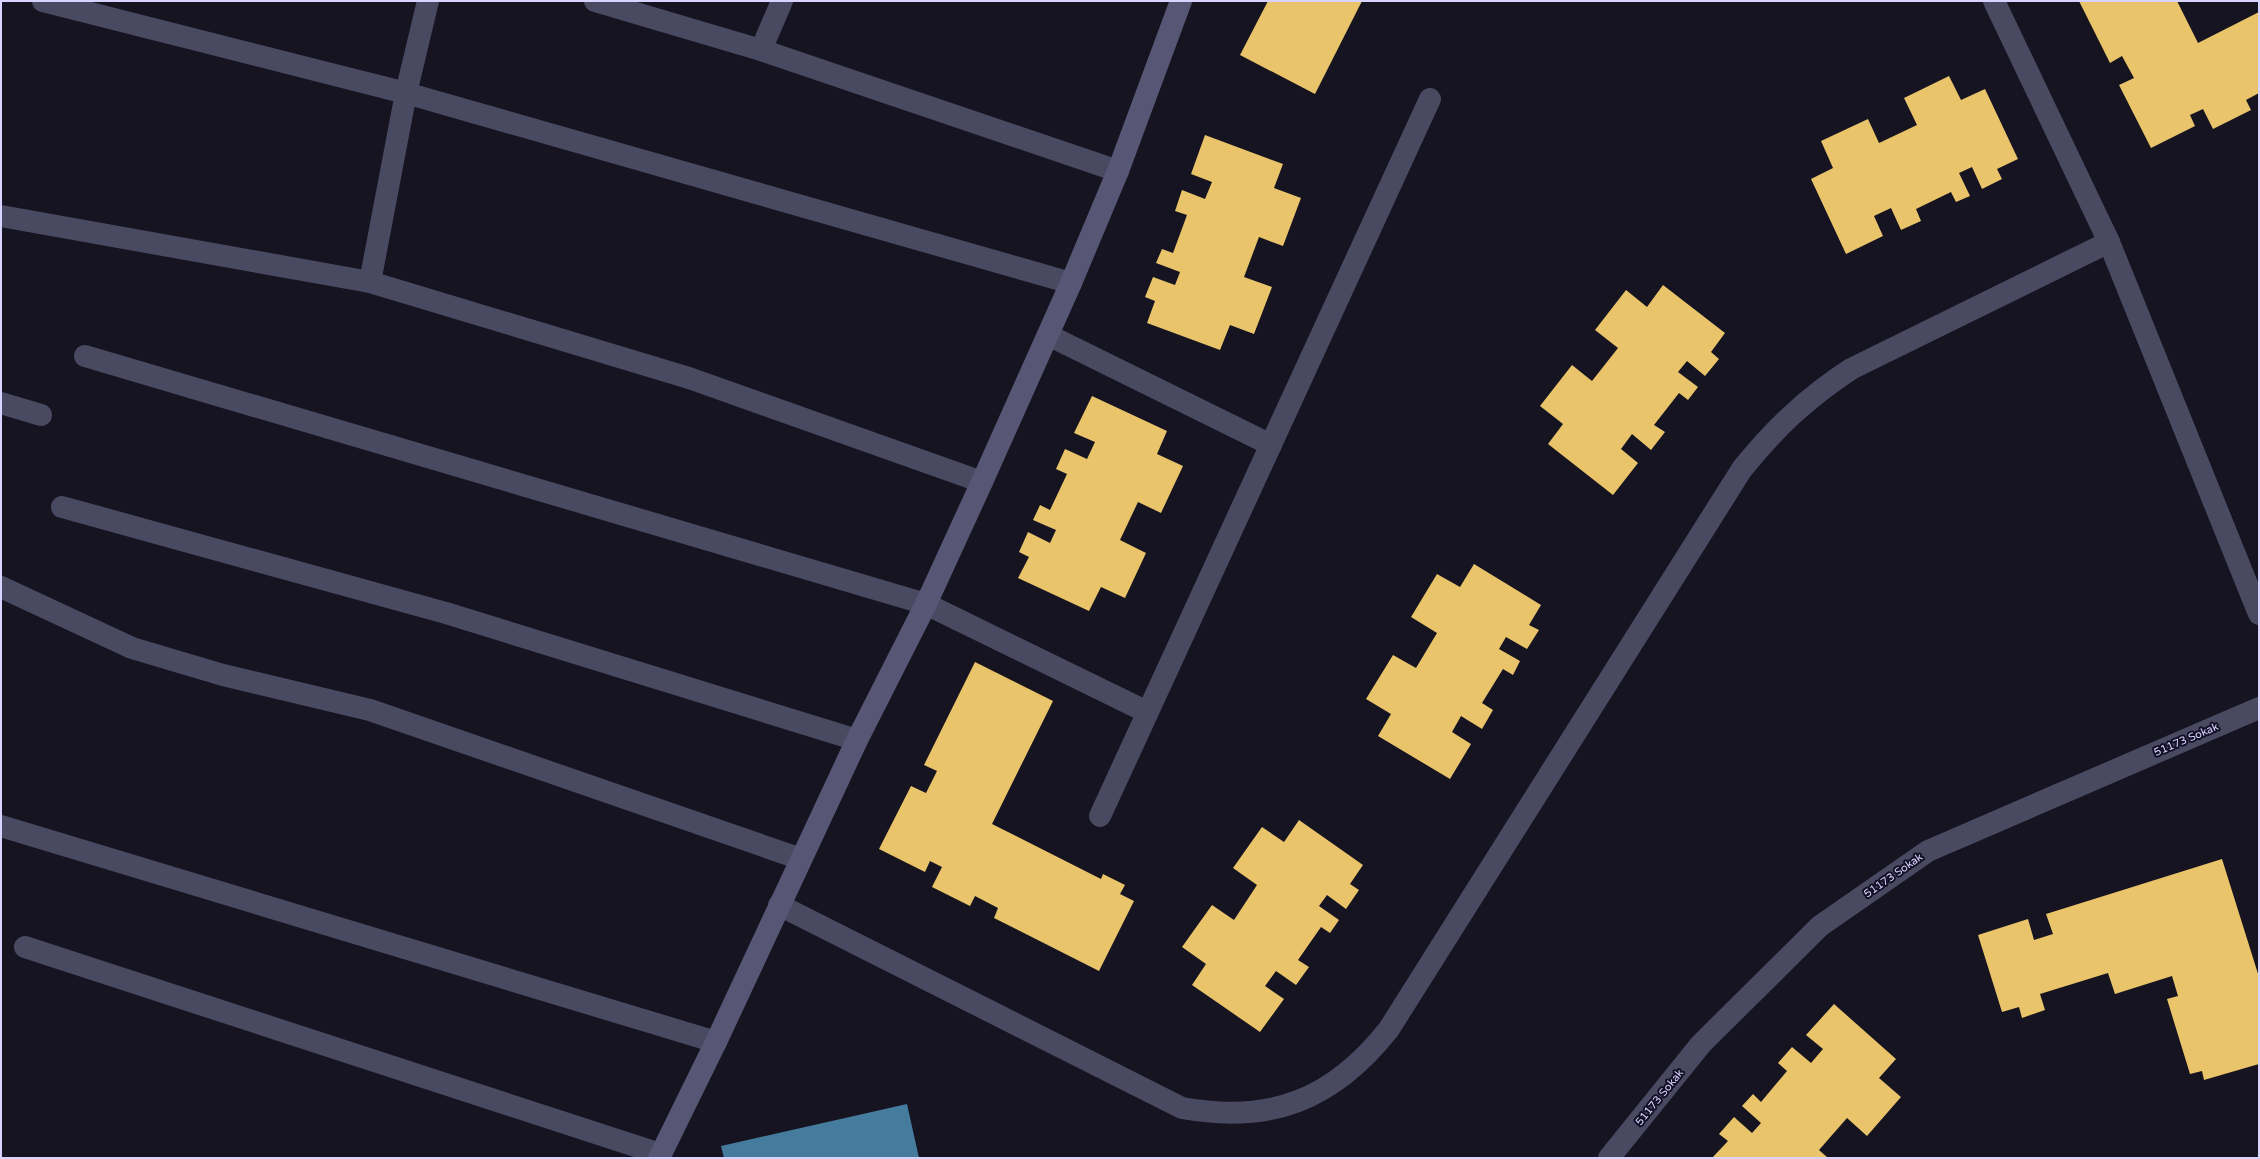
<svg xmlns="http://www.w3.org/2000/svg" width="2260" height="1159" font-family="'Varela Round',sans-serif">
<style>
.homes{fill:#e9c46a}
.public{fill:#457b9d}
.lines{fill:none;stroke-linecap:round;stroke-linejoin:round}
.lane{stroke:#4a4962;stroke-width:22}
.street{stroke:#4a4962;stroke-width:22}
.secondary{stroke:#575674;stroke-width:22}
.labels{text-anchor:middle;stroke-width:4;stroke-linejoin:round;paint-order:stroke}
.street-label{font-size:11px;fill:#d9d4ff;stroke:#130f26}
</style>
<rect width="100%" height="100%" fill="#161421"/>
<g class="homes">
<path d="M1268,1h94l-47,93 -75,-39z"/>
<path d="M2079,1h98l21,42 61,-31v81l-13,7 5,10 -38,19 -10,-20 -13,6 5,11 -44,22 -32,-63 15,-7 -12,-22 -12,7z"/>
<path d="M1949,76l12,24 24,-11 33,70 -21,10 5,10 -20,10 -10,-22 -13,6 11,23 -14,6 -5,-10 -35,17 5,12 -20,9 -10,-22 -17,8 9,20 -37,18 -35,-75 22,-11 -12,-27 47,-22 11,24 38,-18 -13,-27z"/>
<path d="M1205,135l78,29 -9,24 27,10 -18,48 -24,-9 -15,40 28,10 -18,47 -24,-9 -10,25 -73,-27 8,-22 -10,-4 8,-20 22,8 5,-13 -24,-9 6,-14 11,4 14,-38 -12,-4 7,-21 23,9 7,-17 -21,-8z"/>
<path d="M1663,285l62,48 -14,19 8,7 -14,17 -18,-15 -9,11 20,15 -10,13 -9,-7 -25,32 11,7 -14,18 -19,-16 -11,15 17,14 -25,32 -65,-51 15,-20 -23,-18 32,-41 20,16 26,-33 -23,-18 31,-40 21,17z"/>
<path d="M1092,396l75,35 -10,23 26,12 -22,47 -23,-11 -18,38 26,13 -21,45 -24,-11 -12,24 -71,-33 11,-21 -10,-5 9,-20 22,11 6,-13 -23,-10 7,-15 10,5 17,-36 -11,-5 9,-20 22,10 8,-17 -21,-9z"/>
<path d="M1474,564l67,41 -12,20 10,5 -12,19 -21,-12 -7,12 21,12 -7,14 -10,-6 -21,34 11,7 -11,19 -21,-13 -9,16 19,12 -21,35 -72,-43 13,-22 -25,-15 27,-44 23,13 21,-35 -26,-16 26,-43 23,13z"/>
<path d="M975,662l78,39 -61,123 109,55 2,-5 22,11 -5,9 14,7 -35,70 -105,-53 4,-10 -23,-12 -5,10 -38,-19 10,-20 -12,-6 -5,11 -46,-23 32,-63 15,7 11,-22 -13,-6z"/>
<path d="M1299,820l64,45 -13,19 9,6 -13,19 -19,-14 -8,11 20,14 -9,13 -9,-6 -23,33 11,7 -13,18 -20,-14 -11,15 19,13 -24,33 -68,-47 14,-21 -24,-17 30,-42 22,15 23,-35 -24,-17 29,-41 22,15z"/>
<path d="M2222,859l37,118v87l-55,16 -2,-9 -12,3 -23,-75 11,-3 -6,-20 -57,18 -7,-21 -68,21 5,16 -23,8 -3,-11 -17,5 -24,-77 50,-16 6,21 19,-6 -7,-20z"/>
<path d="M1834,1004l62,55 -17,19 22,19 -34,39 -20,-18 -28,32 9,8h-116l16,-17 -9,-7 15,-17 18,16 9,-10 -19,-17 11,-12 8,8 26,-31 -9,-8 14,-16 19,16 12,-14 -17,-14z"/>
</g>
<path class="public" d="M907,1104l12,54h-195l-3,-12z"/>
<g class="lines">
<g class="lane">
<path d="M1048,335l223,110"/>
<path d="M926,604l221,108"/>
<path d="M1100,816l330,-717"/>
</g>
<g class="street">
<path d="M43,1l363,92 665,190"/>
<path d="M595,1l166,49 357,121"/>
<path d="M1994,1l115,241 150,372"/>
<path d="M761,50l21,-49"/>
<path d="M1,216l369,66 319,96 293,104"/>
<path d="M370,282l36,-189 22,-92"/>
<path d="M85,356l841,248"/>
<path d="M1,403l40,12"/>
<path d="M62,507l384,106 411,127"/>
<path d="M1,587l131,61 91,27 147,35 431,149"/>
<path d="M1,826l715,216"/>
<path d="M779,905l403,203c89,16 151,-8 207,-79l353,-560c33,-41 65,-71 109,-100l258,-127"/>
<path d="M25,947l635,207"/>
<path d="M1609,1158l92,-114 119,-118 108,-75 331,-143"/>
</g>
<path class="secondary" d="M659,1158l57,-116 141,-302 69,-136 56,-122 89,-199 47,-112 63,-170"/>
</g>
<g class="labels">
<g class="street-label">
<text transform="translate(2186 739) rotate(-23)" y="4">51173 Sokak</text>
<text transform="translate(1893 875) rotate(-35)" y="4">51173 Sokak</text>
<text transform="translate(1659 1097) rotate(-51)" y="4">51173 Sokak</text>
</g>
</g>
<rect width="2260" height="1159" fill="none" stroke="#d9d4ff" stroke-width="4"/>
</svg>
